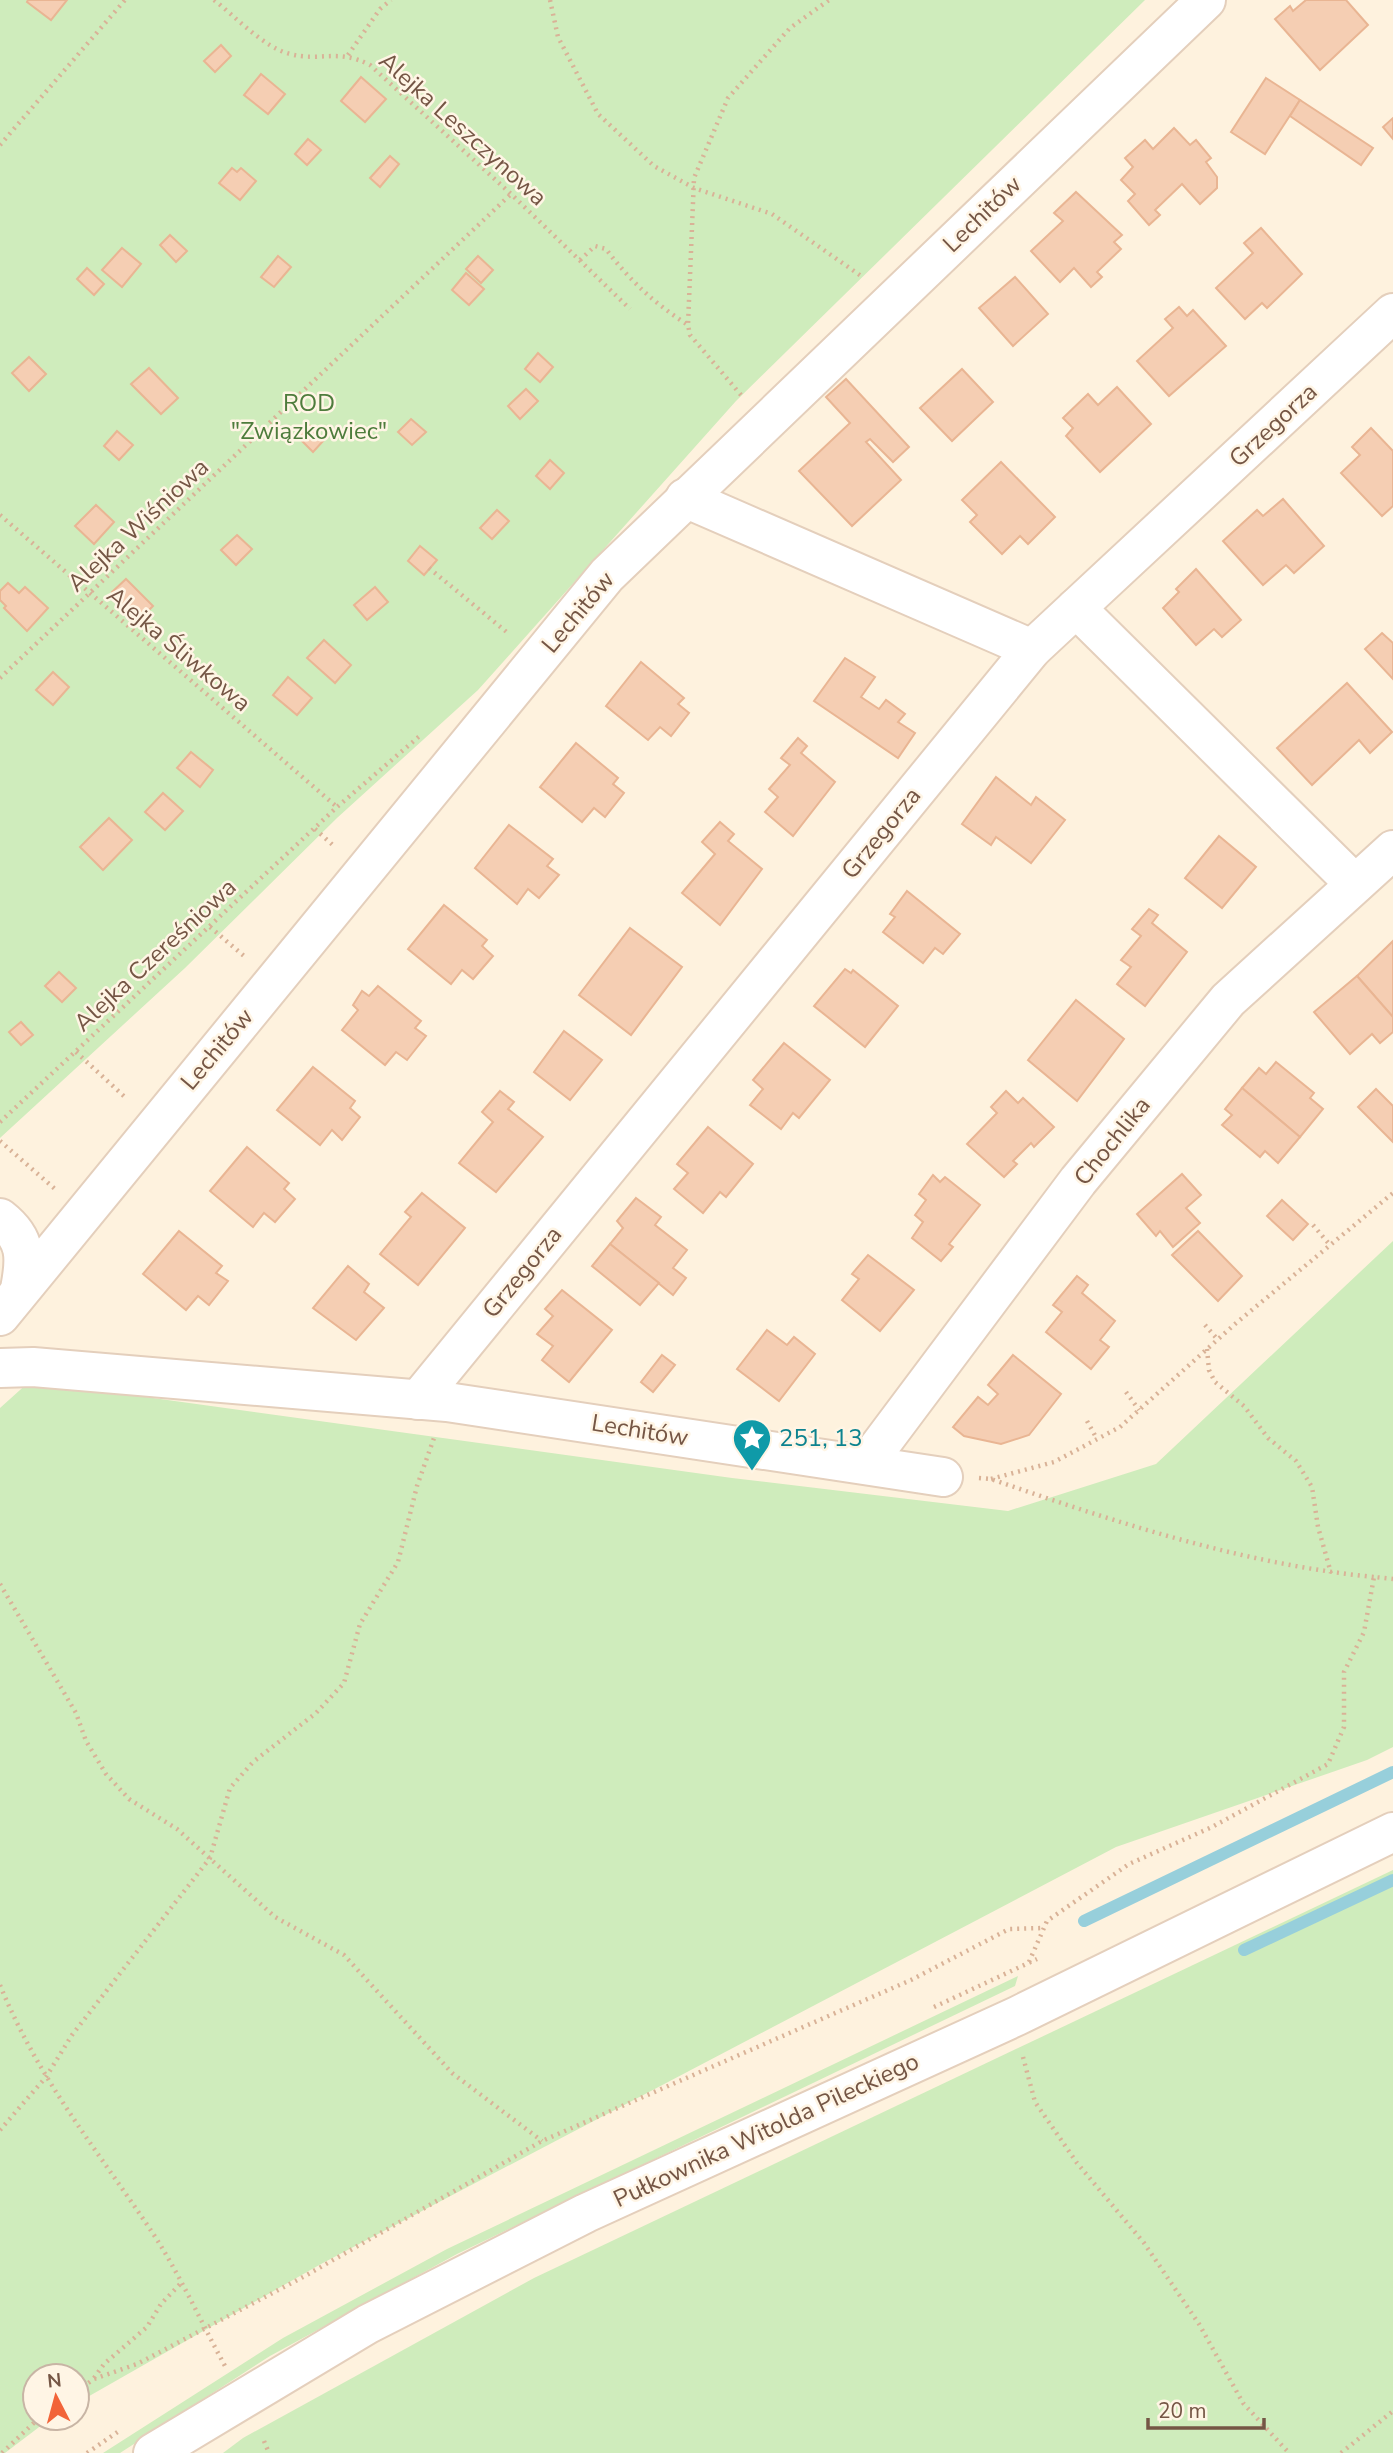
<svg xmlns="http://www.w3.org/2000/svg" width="1393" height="2453" font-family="'Nunito Sans',sans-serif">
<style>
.green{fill:#cfecbc}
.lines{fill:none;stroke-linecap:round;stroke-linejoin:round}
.stream{stroke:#97cfdb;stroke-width:12}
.building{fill:#f5ceb3;stroke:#e9b593;stroke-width:2}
.minor-casing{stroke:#e4cfbc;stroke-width:42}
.path{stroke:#d9b297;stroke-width:4.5;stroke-dasharray:2 5;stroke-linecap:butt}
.minor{stroke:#fff;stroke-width:38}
.labels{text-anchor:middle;stroke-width:5;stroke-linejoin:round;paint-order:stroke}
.street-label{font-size:24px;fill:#755645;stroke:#fff5e5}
.park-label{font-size:24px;fill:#4e7c3c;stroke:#fff5e5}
.culture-label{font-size:24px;fill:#0d838f;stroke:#fff5e5;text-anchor:start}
</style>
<rect width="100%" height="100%" fill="#fef2de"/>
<g class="green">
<path d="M0,0h1145l-409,401 -258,289 -141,128 -152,150 -185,170z"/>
<path d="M1393,1241v506l-26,13 -251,87 -795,417 -244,139v-27h-42v42h16l-46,35h-5v-1045l30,-27 702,97 276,33 148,-47z"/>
<path d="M1393,1870v583h-1170l20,-15 291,-160z"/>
<path d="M1018,1976l-3,10 -558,268 -187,102 -150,97h-17l180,-115 164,-89z"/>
</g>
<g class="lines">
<g class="stream">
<path d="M1084,1921l309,-149"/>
<path d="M1244,1950l149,-70"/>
</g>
</g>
<g class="building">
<path d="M28,0h39l-16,20 -24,-18z"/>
<path d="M1306,0h40l22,25 -48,45 -45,-51 15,-13 3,5z"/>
<path d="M221,45l10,11 -16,16 -11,-11z"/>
<path d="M261,74l24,20 -17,20 -24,-19z"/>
<path d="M361,77l25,22 -21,23 -24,-21z"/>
<path d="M1266,78l34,22 -35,54 -34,-22z"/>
<path d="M1300,100l73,48 -12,17 -71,-49z"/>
<path d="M1393,118v21l-10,-12z"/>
<path d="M1174,128l16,17 6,-5 15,18 -5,4 11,15v11l-17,16 -18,-20 -27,26 5,5 -11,10 -21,-24 7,-7 -14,-14 12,-13 -8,-9 20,-18 8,9z"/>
<path d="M308,139l13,11 -14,15 -12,-11z"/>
<path d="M390,156l9,8 -19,23 -10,-9z"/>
<path d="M232,168l5,4 4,-4 15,13 -16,19 -21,-17z"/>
<path d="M1076,192l46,43 -8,7 7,7 -24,23 5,5 -11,10 -17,-19 -14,14 -29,-31 32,-30 -9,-8z"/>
<path d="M1261,228l41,46 -35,34 -5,-5 -17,16 -29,-31 37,-35 -9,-10z"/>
<path d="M170,235l17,16 -11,11 -16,-17z"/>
<path d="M122,248l19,16 -19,23 -20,-17z"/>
<path d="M278,256l13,11 -17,20 -13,-10z"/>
<path d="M478,256l15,14 -12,13 -15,-14z"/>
<path d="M87,268l17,16 -10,11 -17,-16z"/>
<path d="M466,273l18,16 -15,16 -17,-15z"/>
<path d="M1015,277l33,37 -35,32 -34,-38z"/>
<path d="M1179,307l8,9 6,-6 33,36 -57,50 -32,-35 36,-33 -8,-9z"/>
<path d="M538,353l15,14 -13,15 -15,-13z"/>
<path d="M29,357l17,17 -17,17 -17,-18z"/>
<path d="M149,368l29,30 -17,16 -30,-30z"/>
<path d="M962,369l31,33 -41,39 -32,-33z"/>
<path d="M846,379l63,68 -16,15 -23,-23 -4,3 35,38 -49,46 -53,-55 51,-48 -24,-26z"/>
<path d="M1117,387l34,37 -51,48 -34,-36 7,-8 -10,-10 25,-24 10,11z"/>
<path d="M526,389l12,12 -18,18 -12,-13z"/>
<path d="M411,419l15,13 -14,13 -14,-13z"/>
<path d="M308,424l16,16 -11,12 -17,-17z"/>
<path d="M1371,428l22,23v55l-11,10 -41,-43 19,-18 -8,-8z"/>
<path d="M117,431l16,14 -14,15 -15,-14z"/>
<path d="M550,460l14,13 -14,16 -14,-13z"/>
<path d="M1001,462l54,55 -27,27 -8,-8 -18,18 -32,-32 7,-7 -15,-15z"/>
<path d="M1283,499l41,47 -30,27 -8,-8 -23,20 -40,-44 34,-31 6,6z"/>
<path d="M96,505l18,17 -20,22 -19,-18z"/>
<path d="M497,510l12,11 -17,18 -12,-11z"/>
<path d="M237,535l15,14 -16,16 -15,-15z"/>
<path d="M420,546l17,14 -13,15 -16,-14z"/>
<path d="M1196,569l45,51 -19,17 -8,-8 -18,16 -33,-37 16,-16 -3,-3z"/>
<path d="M126,579l27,27 -14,14 -27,-28z"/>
<path d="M8,583l11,10 6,-6 23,21 -21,23 -23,-23 2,-2 -6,-6v-9z"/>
<path d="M375,587l13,15 -21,18 -13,-15z"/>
<path d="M1382,633l11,10v36l-28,-30z"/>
<path d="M324,640l27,25 -16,18 -28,-25z"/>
<path d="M845,658l30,19 -14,20 18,12 7,-9 19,14 -7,8 17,11 -17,25 -84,-57z"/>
<path d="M641,662l43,36 -6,6 11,9 -18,23 -11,-9 -12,13 -42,-34z"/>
<path d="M53,672l16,15 -16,18 -17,-15z"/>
<path d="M288,677l24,21 -15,17 -24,-20z"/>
<path d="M1347,683l45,49 -22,21 -11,-13 -47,45 -35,-37z"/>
<path d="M798,738l9,8 -6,7 34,29 -42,54 -28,-24 13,-15 -9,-8 21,-24 -9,-7z"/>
<path d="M576,743l42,35 -5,6 11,9 -19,24 -11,-9 -12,14 -42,-35z"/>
<path d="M191,752l22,18 -13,17 -23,-19z"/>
<path d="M996,777l35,28 5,-8 29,23 -34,43 -35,-26 -5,8 -29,-21z"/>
<path d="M163,793l20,18 -18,19 -20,-18z"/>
<path d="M109,818l23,22 -29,30 -23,-23z"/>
<path d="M720,822l14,12 -6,7 34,28 -42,56 -38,-32 33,-39 -13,-12z"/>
<path d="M509,825l44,34 -6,7 12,9 -20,23 -11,-9 -11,15 -42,-36z"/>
<path d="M1219,836l37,31 -34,41 -37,-30z"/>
<path d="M907,891l53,43 -17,20 -8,-6 -12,15 -40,-31 12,-15 -5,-3z"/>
<path d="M444,905l43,35 -5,6 11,10 -20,23 -11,-9 -11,14 -43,-35z"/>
<path d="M1149,909l9,6 -6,8 35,29 -42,54 -28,-22 14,-17 -10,-7 20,-24 -9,-7z"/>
<path d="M630,928l52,39 -51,68 -52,-40z"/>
<path d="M1393,941v76l-36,-41z"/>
<path d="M845,969l6,4 2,-3 45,36 -33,41 -51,-41z"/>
<path d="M59,972l17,16 -14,14 -17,-16z"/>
<path d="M1357,976l36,41v15l-13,11 -8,-9 -22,20 -36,-42z"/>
<path d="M378,986l43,35 -6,7 11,8 -19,24 -11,-8 -11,13 -43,-35 16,-20 -5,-5 9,-14 7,5z"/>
<path d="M1076,1000l48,39 -47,62 -49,-41z"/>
<path d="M21,1022l12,13 -12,10 -12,-13z"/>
<path d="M564,1031l38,29 -32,40 -36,-28z"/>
<path d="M784,1043l46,37 -31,38 -6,-5 -12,16 -31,-24 13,-16 -10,-9z"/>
<path d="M1276,1062l38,31 -4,5 13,11 -23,28 -58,-49 17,-20 7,6z"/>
<path d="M313,1067l42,34 -5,7 10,9 -18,23 -10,-10 -12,15 -43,-35z"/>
<path d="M1242,1088l58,49 -22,26 -13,-12 -5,6 -38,-32 10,-10 -7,-6z"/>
<path d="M1376,1089l17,17v36l-35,-35z"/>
<path d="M500,1091l14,11 -6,7 35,28 -47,55 -37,-29 34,-41 -11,-10z"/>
<path d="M1006,1091l12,12 5,-5 31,29 -20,20 -3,-4 -18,18 4,3 -13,13 -37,-33 30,-31 -6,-6z"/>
<path d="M708,1127l45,37 -27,33 -6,-5 -17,21 -29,-24 14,-16 -11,-9z"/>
<path d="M247,1147l42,36 -5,6 11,10 -20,23 -11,-9 -11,14 -43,-36z"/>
<path d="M1182,1174l19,21 -15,13 14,15 -27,24 -13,-16 -4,5 -19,-22z"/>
<path d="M933,1175l7,7 5,-5 35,28 -31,39 4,3 -12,14 -29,-23 11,-16 -8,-7 11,-15 -7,-6z"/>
<path d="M422,1193l43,35 -47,57 -38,-31 31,-37 -6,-5z"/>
<path d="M636,1198l25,19 -6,8 32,25 -14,18 13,10 -13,17 -63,-51 13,-16 -6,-7z"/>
<path d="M1282,1200l26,24 -15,16 -26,-24z"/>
<path d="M179,1231l43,35 -6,7 12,8 -19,24 -11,-9 -12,14 -43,-36z"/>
<path d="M1198,1231l44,45 -24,25 -46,-46z"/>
<path d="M610,1244l49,39 -19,22 -48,-39z"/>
<path d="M868,1255l46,35 -34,41 -38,-31 17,-21 -7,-5z"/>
<path d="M348,1266l21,18 -5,8 20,16 -28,32 -43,-32z"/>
<path d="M1077,1276l11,9 -6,8 33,28 -15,19 9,7 -18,22 -45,-37 16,-20 -9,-7z"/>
<path d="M562,1290l50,40 -43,52 -27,-22 11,-14 -16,-12 16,-18 -8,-7z"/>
<path d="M767,1330l20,15 7,-8 21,17 -36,47 -42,-32z"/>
<path d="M662,1355l13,10 -22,27 -12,-10z"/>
<path d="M1013,1355l48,39 -32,41 -28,9 -37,-8 -11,-9 25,-30 10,8 10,-11 -10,-9z"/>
</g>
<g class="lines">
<g class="minor-casing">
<g id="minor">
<path d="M685,498l347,151"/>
<path d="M1076,608l279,276"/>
<path d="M0,1218c27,21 26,40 20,71"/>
<path d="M0,1316l607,-741 599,-575"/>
<path d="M0,1368l33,-1 414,35 496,75"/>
<path d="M418,1400l614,-751 361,-336"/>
<path d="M866,1464l212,-283 150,-181 165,-150"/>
<path d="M153,2453l215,-129 218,-111 431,-197 376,-184"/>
</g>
</g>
<g class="path">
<path d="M214,0c22,17 49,47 76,54 31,8 47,-6 80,11l141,129 119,115"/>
<path d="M550,0l8,37 40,77 56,52 40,22 78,26 92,64"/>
<path d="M348,55l32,-46 11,-9"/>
<path d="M0,145l125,-145"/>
<path d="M580,260l15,-14 11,3c24,32 48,54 82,76"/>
<path d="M741,395l-51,-60 -2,-10 6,-147 34,-80 62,-70 39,-28"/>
<path d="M0,515l337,292"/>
<path d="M429,568l80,66"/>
<path d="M0,678l511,-484"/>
<path d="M315,829l20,18"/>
<path d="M210,927l34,29"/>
<path d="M76,1052l51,47"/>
<path d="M0,1122l337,-315 85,-73"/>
<path d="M0,1141l55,48"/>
<path d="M1313,1225l17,20"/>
<path d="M1205,1325l13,15"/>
<path d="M1207,1349l2,21 6,12 29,24 24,32 28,23 16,26 6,40 13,46"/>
<path d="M1126,1392l13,18"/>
<path d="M1087,1421l10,18"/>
<path d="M979,1478l12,1c124,43 251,85 383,98"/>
<path d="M991,1479l63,-17 66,-35 115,-103 158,-131"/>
<path d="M0,1584l76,129 10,28 20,33 23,25 48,30 98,88 69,38 108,118 90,68"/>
<path d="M1029,1962l18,-41 82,-57 83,-37 116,-63 16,-37v-55l20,-40 10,-55 19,2"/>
<path d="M0,1985c38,94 98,166 154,250 27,42 47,87 71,131"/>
<path d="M934,2007l103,-48"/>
<path d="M1023,2057l12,45 42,61 67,80 55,81 44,79 46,50"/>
<path d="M0,2130l46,-53 26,-42 138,-177 20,-70 23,-26 63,-49 28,-30 16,-59 38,-62 19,-76 17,-48"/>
<path d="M94,2378l10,-14 43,-37 14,-23 22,-23"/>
<path d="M77,2391l17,-12 43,-15 168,-88 237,-135 369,-161 98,-51 34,-1"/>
<path d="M264,2441l5,12"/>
<path d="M2,2453l37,-35"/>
<path d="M87,2453l32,-22"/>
<path d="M1341,2453l52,-42"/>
</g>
<use href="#minor" class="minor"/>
</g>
<defs>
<g id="sight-pin" transform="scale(2.0125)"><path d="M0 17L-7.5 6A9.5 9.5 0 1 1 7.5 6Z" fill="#0f9aa8" stroke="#fff5e5"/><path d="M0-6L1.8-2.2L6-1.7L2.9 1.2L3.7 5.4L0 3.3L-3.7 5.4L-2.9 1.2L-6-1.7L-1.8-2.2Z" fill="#fff"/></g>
</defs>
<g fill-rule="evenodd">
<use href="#sight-pin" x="752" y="1438"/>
</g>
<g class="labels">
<g class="street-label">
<text transform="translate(463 129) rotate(42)" y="8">Alejka Leszczynowa</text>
<text transform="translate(982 214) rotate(-44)" y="8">Lechitów</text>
<text transform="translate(1273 425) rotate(-43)" y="8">Grzegorza</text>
<text transform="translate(138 525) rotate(-43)" y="8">Alejka Wiśniowa</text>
<text transform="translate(578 612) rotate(-50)" y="8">Lechitów</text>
<text transform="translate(179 649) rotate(40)" y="8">Alejka Śliwkowa</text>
<text transform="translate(881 833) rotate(-51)" y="8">Grzegorza</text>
<text transform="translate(155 955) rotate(-43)" y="8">Alejka Czereśniowa</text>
<text transform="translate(217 1049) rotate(-50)" y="8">Lechitów</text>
<text transform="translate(1112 1141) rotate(-51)" y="8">Chochlika</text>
<text transform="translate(522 1272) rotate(-51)" y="8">Grzegorza</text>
<text transform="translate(640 1430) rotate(9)" y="8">Lechitów</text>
<text transform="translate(766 2130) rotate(-25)" y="8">Pułkownika Witolda Pileckiego</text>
</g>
<g class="park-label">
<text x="309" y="411">ROD<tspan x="309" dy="28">"Związkowiec"</tspan></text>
</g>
<g class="culture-label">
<text x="779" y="1446">251, 13</text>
</g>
</g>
<g transform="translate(56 2397) rotate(354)"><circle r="33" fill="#fff5e5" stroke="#c8b5a5" stroke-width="2"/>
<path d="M0-5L12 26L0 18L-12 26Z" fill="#f26439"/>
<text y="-10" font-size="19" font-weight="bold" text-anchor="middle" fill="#755645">N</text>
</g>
<path d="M1148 2418v10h116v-10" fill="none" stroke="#755645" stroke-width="3.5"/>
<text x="1158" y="2418" font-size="21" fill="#755645" stroke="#fff5e5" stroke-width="5" paint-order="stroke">20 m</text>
</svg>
